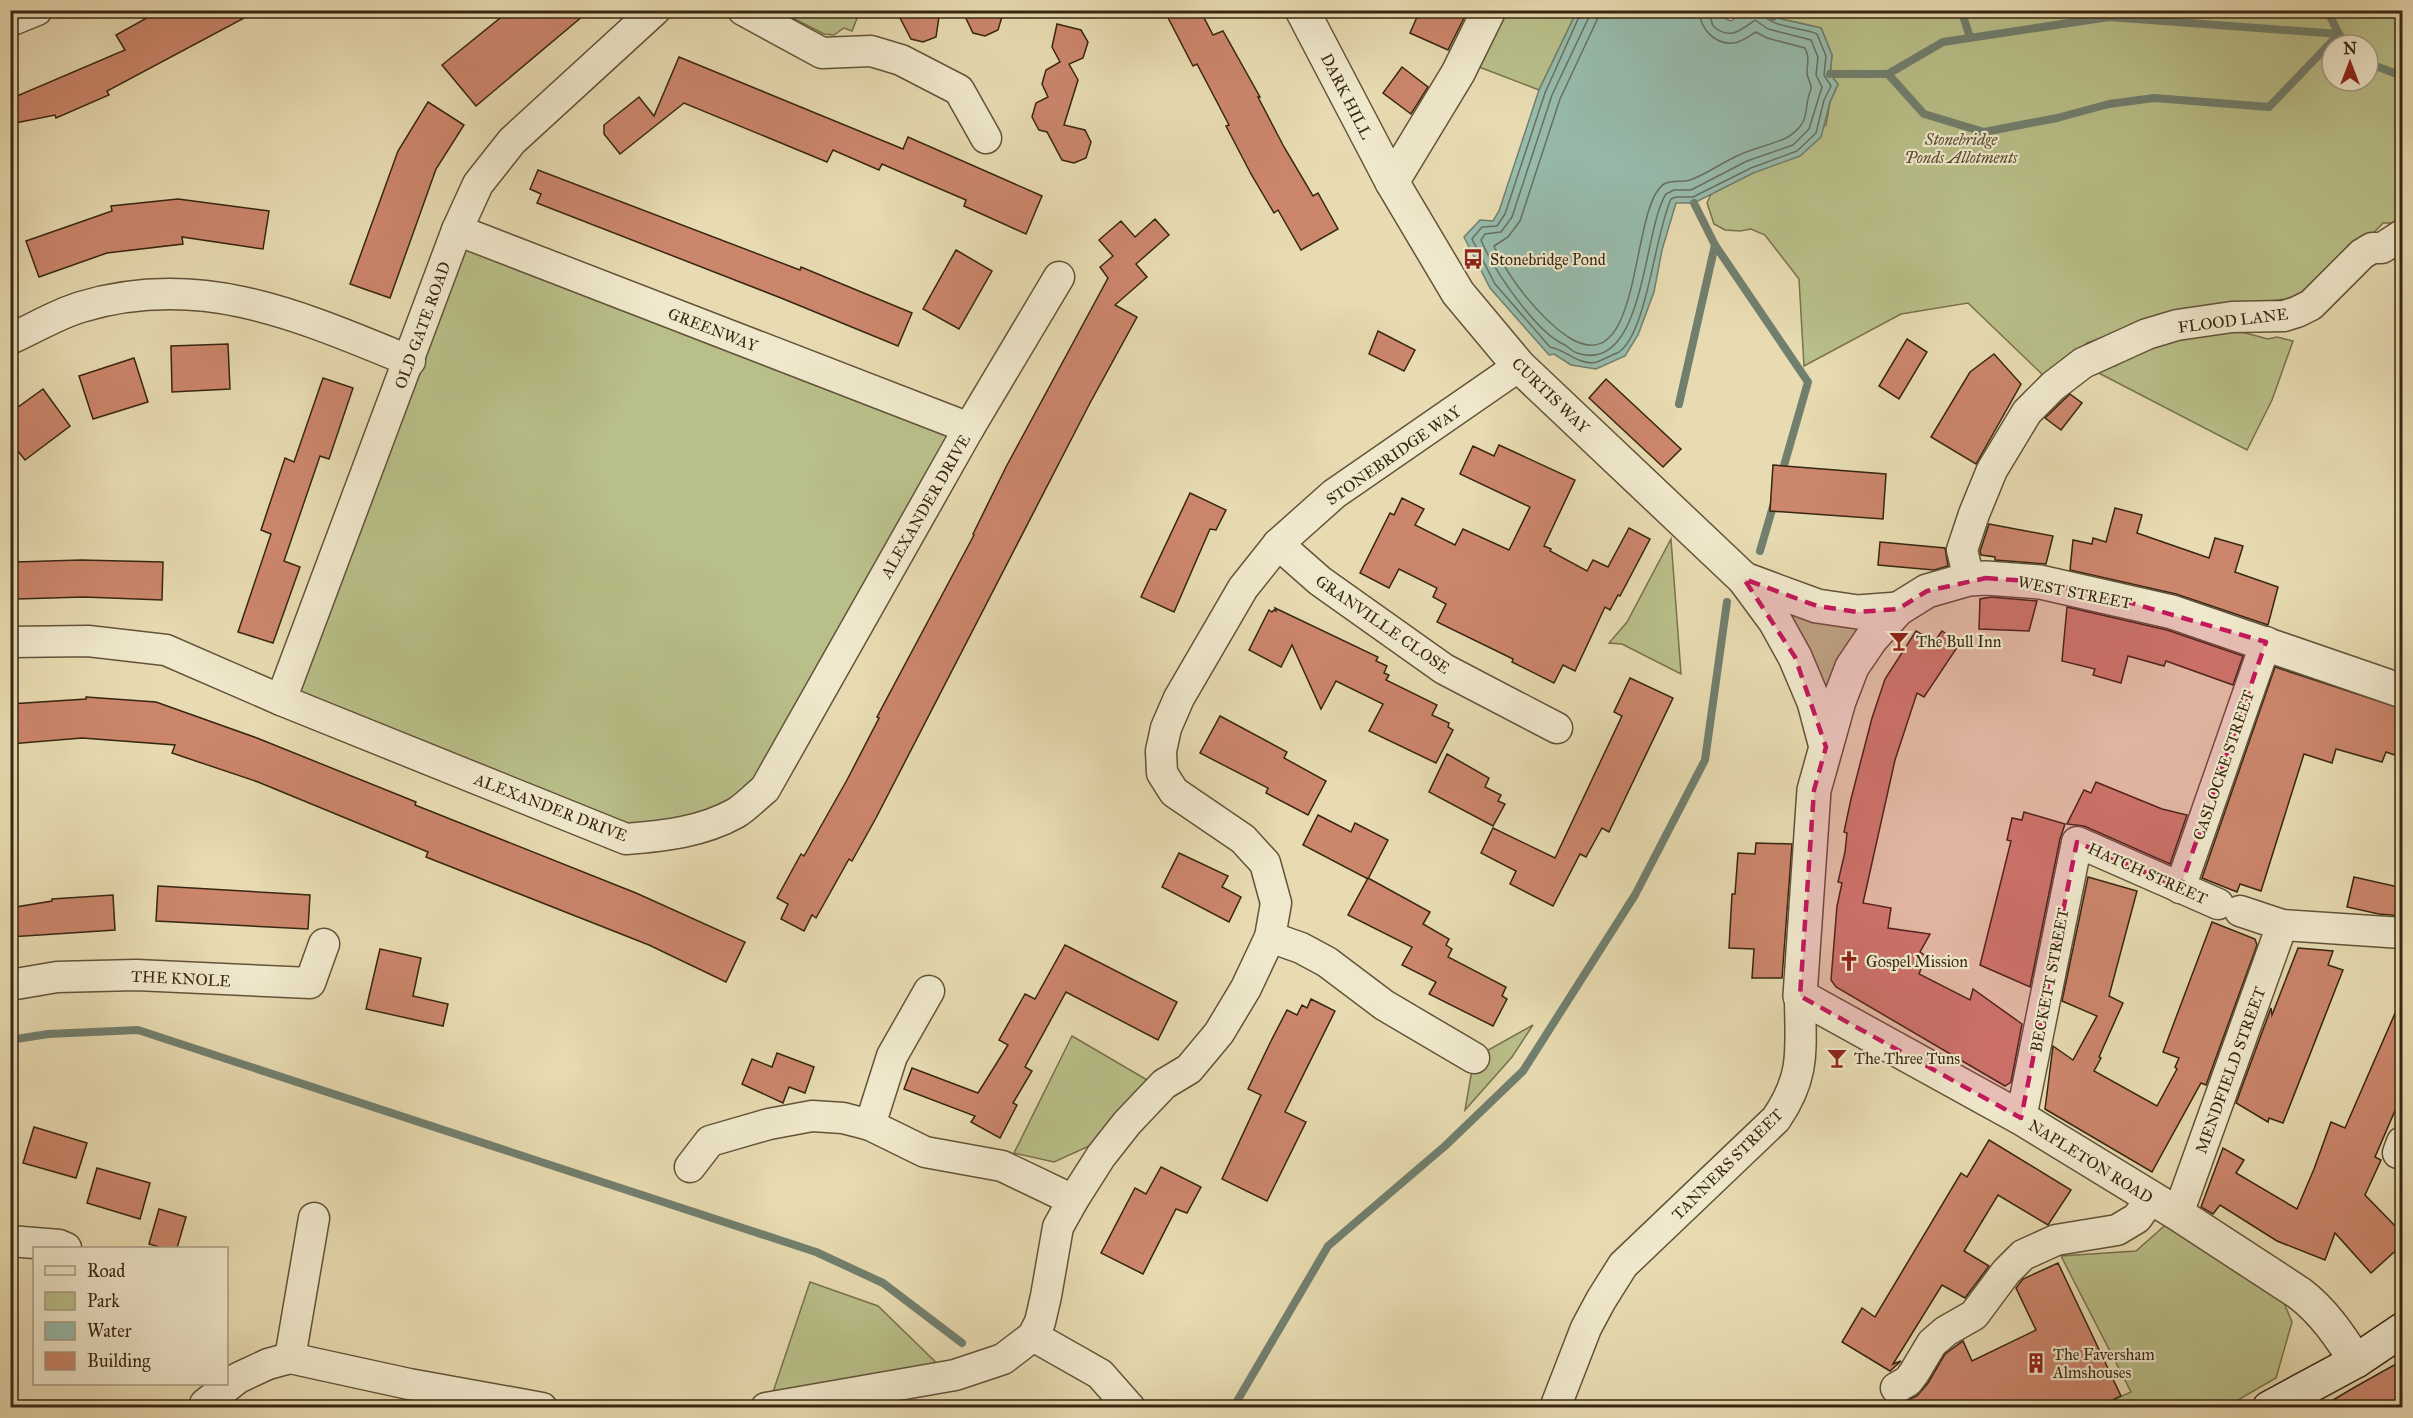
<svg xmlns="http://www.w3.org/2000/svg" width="2413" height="1418" font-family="'IM FELL Great Primer',serif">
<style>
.green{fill:#b9bf89;stroke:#78724d;stroke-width:1.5;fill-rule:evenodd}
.water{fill:#97bbac;stroke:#717f6e;stroke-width:1.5}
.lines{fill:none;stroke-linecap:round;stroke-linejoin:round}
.shore{stroke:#67705e;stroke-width:1.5}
.stream{stroke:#717f6e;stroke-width:8}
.building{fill:#cc866c;stroke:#372611;stroke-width:1.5}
.minor-casing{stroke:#635339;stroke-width:33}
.tertiary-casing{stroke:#635339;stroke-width:36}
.secondary-casing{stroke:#372611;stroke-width:36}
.minor{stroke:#f0e8cc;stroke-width:30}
.tertiary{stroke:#f0e8cc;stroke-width:33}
.secondary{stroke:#f0e8cc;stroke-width:33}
.marked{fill:#c2185b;fill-opacity:0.2;stroke:#c2185b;stroke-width:4.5;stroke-dasharray:12 8;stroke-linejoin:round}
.labels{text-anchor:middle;stroke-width:4.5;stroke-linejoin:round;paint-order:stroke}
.street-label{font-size:16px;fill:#372611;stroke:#f0e8cc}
.park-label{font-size:16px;font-style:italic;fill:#584c2f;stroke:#f0e8cc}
.poi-label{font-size:16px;fill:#372611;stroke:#f0e8cc;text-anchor:start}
</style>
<rect width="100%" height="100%" fill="#e8dbb1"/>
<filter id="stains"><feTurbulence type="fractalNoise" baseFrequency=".00333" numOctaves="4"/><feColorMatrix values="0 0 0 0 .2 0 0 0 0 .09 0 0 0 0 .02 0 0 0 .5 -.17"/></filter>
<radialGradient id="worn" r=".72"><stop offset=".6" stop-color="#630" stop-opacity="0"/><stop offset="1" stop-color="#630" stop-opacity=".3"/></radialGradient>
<g class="green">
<path d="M779,11h81l-8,20 -8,-3 -10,7 -10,-1z"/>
<path d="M1502,11h75l-38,79 -65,-25z"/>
<path d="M1765,11h637v207l-7,5h-12c-23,24 -67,67 -98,76l-117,15 -81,29 -41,35 -78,-75 -67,11 -97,52 -5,-87 -34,-44 -14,-6 -11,2 -15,-1 -11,-6 -7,-21 4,-9 42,-21 73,-48 4,-23 8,-18 -8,-10 2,-19 -11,-27 -48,-11zM2332,45h36v36h-36z"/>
<path d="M457,230l512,198 -232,384 -111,27 -345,-139z"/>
<path d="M2238,331l30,8 9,-2 16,4 -21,59 -25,50 -158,-82 26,-2 38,-22z"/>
<path d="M1671,539l10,135 -59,-30 -13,-1 18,-21z"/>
<path d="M1783,606l79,19 -33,74z"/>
<path d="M1533,1025l-21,32 -47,53 9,-52z"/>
<path d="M1072,1036l82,48 -65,62 -35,16 -40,-9z"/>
<path d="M2170,1221l109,70 13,31 -16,56 -50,29h-128l33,-15 -70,-136 75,-5z"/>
<path d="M810,1282l68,24 70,68 -180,33z"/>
</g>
<path class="water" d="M1577,11h144l3,7 7,3 13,-10h21l8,6 48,11 11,27 -2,19 8,10 -8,18 -9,35 -21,19 -47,17 -59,30h-18l-14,47 -8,42 -16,43 -13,21 -29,13 -25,-4 -17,-11 -5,1 -59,-67 -26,-51 16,-17 13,1 6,-10 40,-121z"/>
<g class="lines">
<g class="shore">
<path d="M1582,10l-37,83 -40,121 -8,12 -15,1 -10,12 23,45 55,63c16,3 26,16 43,16 5,-1 9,-3 13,-5 4,-2 9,-4 13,-6 28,-19 36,-119 52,-153l5,-2h17l58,-29 46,-17 19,-18 8,-33 7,-14 -7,-11 2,-19 -9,-22c-13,-7 -53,-6 -55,-24"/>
<path d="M1590,10l-2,9 -36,76 -40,122 -11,15 -16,2 -4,6c12,29 53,89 80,103 6,2 10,8 16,10 68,23 66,-124 89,-159l8,-4h17l56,-29 46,-16 16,-16 13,-42 -6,-12 2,-18 -7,-17 -43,-11 -13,-9c-14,10 -25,21 -42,6l-5,-16"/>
<path d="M1599,10l-2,10 -37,79 -40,122 -12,16 -14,9c14,32 46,72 74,91 76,48 61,-130 96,-153 9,-5 18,-1 26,-4 17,-6 33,-18 49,-25 15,-7 32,-10 47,-17 6,-3 14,-10 17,-16 4,-8 3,-18 6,-27 0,-1 3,-7 2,-8 0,-4 -3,-8 -4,-13 0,-11 3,-16 -2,-26l-38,-10 -11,-6c-7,4 -14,10 -22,11 -19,2 -34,-14 -35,-33"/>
</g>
<g class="stream">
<path d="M1961,10l9,27"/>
<path d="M1773,17l4,-7"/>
<path d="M2368,63l34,13"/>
<path d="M1830,74h58l55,-32 166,-25 230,17 7,11"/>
<path d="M1888,74l36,40 60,18 73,-14 52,-14 45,-6 115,9 70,-73 -12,-24"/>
<path d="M1715,245l93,137 -27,94"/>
<path d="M1679,404l36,-159 -21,-42"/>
<path d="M1760,551l14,-48"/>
<path d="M10,1040l38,-6 90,-4 678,222 67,31 79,60"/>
<path d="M969,1406v2"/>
<path d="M1233,1408l95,-162 117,-100 78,-75 112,-176 70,-135 22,-158"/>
</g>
</g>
<g class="building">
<path d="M161,10h98l-152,81 2,4 -53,23 -1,-3 -45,9v-25l115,-49 -9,-15z"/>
<path d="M510,10h80l-114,96 -34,-41z"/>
<path d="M896,10h44l-4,27 -13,5 -12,-3z"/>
<path d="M962,10h42l-6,20 -13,6 -12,-3z"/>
<path d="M1164,10h36l13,25 10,-4 37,66h-2l26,50 29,49 5,-3 20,36 -37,21 -23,-40 -4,3 -23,-39 -25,-48 3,-1 -32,-61 -4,2z"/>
<path d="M1420,10h48l-20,40 -38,-17z"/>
<path d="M1057,24l24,6 7,12 -5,16 -14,6 9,16 -14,45 21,5 6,12 -5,16 -12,5 -12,-3 -15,-28 -8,-2 -7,-13 4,-14 12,-6 -6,-13 4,-14 14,-8 -8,-15z"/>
<path d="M679,57l224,92 5,-12 134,59 -16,38 -62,-28 2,-6 -84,-36 -3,6 -46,-20 -6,12 -143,-59 -64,51 -16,-20v-9l35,-28 15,19z"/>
<path d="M1402,67l26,20 -17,27 -28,-21z"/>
<path d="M428,102l36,23 -28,44 -46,129 -40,-14 48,-133z"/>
<path d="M538,170l262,100 1,-3 111,46 -14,33 -117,-48 -244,-95 4,-9 -11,-5z"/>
<path d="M178,199l91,12 -6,38 -81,-12 1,7 -76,9 -68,24 -13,-36 86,-30 -1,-5z"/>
<path d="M1155,219l14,16 -33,29 11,13 -32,28 22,12 -47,86 -214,415 -24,43 -3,-2 -33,59 -4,-3 -8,16 -23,-12 7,-15 -11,-6 24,-44 3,2 43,-76 32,-62 -2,-1 97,-182 -1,-1 33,-67 102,-189 -8,-11 13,-11 -14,-16 22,-19 14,16z"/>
<path d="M956,250l36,21 -33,58 -36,-20z"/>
<path d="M1378,331l37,19 -11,21 -35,-17z"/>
<path d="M1907,339l20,13 -28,47 -20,-13z"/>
<path d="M228,344l2,45 -58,3 -1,-46z"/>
<path d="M1994,354l27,30 -45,80 -45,-27 39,-65z"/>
<path d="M134,358l14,44 -55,17 -14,-43z"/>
<path d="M323,378l30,10 -24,71 -9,-3 -36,105 16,6 -27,76 -35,-11 33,-98 -10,-4 24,-72 9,4z"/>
<path d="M1606,379l75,70 -18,18 -74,-69z"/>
<path d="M43,389l27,37 -45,34 -15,-19v-28z"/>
<path d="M2070,394l12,9 -21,27 -16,-12z"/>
<path d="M1499,445l76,35 -31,66 7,3 -1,2 37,20 6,-11 15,7 21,-39 21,11 -30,57 -2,-1 -8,15 -5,-3 -30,64 -12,-6 -9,18 -42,-21 1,-3 -76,-37 9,-18 -13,-7 4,-9 -38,-19 -10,19 -29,-15 30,-60 4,2 8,-17 22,11 -9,16 40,20 8,-16 46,21 21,-43 -70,-33 13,-28 21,10z"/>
<path d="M1773,465l113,9 -3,45 -113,-8z"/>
<path d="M1190,493l36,17 -10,20 -6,-1 -36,83 -33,-15z"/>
<path d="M2115,508l27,7 -5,18 72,25 6,-20 28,8 -8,26 43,15 -10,38 -92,-31 -106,-24 3,-30 19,4 1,-6 13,4z"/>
<path d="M1989,524l64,12 -7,28 -51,-4v-3l-14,-2 -1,-4z"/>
<path d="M1880,542l65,6 3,18 -14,4 -56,-5z"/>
<path d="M81,560l82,2 -1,38 -78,-3 -67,2 -1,-37z"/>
<path d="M1991,597l46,4 -8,30 -50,-2 1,-30z"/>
<path d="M2067,607l100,23 76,26 -10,29 -67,-24 -2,5 -36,-10 -7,27 -28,-8 2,-6 -33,-8z"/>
<path d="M1275,608l103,49 -2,4 11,5 -3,7 5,2 -3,5 51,25 -5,10 17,8 -1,4 5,3 -17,33 -67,-32 14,-27 -47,-23 -15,28 -29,-64 -11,22 -32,-17 20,-40 3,2 2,-2 2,1z"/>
<path d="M1916,631l18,11 8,-11 18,12 -36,54 -7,-4 -22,67 -32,143 28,5 -3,20 42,6 -10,18 6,4 -7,18 51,26 3,-11 49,35 -11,58 -6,4 -169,-99 -5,-7 6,-74 5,-23 -4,-1 7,-30 2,-19 -3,-1 7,-33 21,-81 13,-39z"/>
<path d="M2275,667l128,42v49l-17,-6 -4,10 -46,-13 -4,14 -28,-9 -43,137 -21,-7 -3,8 -35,-14z"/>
<path d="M1630,678l43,20 -64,134 -7,-4 -16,29 -6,-3 -27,52 -43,-22 6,-13 -35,-18 12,-25 62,30 67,-142 -8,-4z"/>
<path d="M86,697l70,5 101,36 159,64 -1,3 221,88 109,49 -19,40 -77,-37 -223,-88 2,-5 -170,-70 -86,-29 3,-8 -93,-7 -72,6v-40l76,-5z"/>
<path d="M1220,716l67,36 -3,6 42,23 -18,34 -42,-22 2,-5 -68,-35z"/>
<path d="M1447,754l42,24 -4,9 16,8 -3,6 7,3 -12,22 -64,-34z"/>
<path d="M2096,782l66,27 25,6 -17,49 -86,-38 -17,-2 17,-34 7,3z"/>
<path d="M2024,812l41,12 -5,15 -30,148 -50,-22 31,-124 -4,-1 5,-22 10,2z"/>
<path d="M1318,815l33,17 4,-9 33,17 -20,39 -65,-34z"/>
<path d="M1756,843l36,1 -10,134h-30l2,-29 -25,-1 3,-54h3l3,-41 17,1z"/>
<path d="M1179,853l49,23 -6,11 19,10 -12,25 -67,-35z"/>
<path d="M2088,877l49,14 -28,105 14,7 -24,54 2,1 -7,13 63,35 20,-37 -2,-2 4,-9 -16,-6 49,-130 43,17 2,6 -51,140 -5,-2 -49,89 -107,-63 8,-63 20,14 24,-44 -35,-15z"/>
<path d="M2354,877l49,11v28l-24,-2 -32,-7z"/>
<path d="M1368,878l62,34 -7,12 26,15 -3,6 6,4 -4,8 58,30 -4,9 5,3 -14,27 -64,-32 7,-12 -34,-17 10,-18 -64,-32z"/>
<path d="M158,886l152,9 -2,34 -152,-8z"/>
<path d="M113,895l2,35 -105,7v-29l42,-7v-2z"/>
<path d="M1065,945l112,57 -19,38 -92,-48 -41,75 7,4 -19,32 4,2 -17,33 -29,-16 4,-6 -71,-27 8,-21 66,25 30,-48 -9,-5 26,-46 10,5z"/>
<path d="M2298,948l35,3 -5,14 15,5 -60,153 -14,-5 -1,4 -32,-19 35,-95 1,7z"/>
<path d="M380,949l41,9 -8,38 35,8 -5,22 -77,-17z"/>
<path d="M2403,995v97l-28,65 6,3 -16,35 38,39v10l-32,29 -36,-40 -10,27 -48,-19 -57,-36 -7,9 -12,-7 22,-59 21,12 -8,13 61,36 17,-40 17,-47 14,6z"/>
<path d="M1311,999l24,12 -50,101 21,10 -39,79 -45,-22 39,-84 -13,-6 22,-46 17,-33 10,5 5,-10 5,3z"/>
<path d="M777,1053l37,14 -9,26 -16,-6 -6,16 -41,-19 10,-25 20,8z"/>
<path d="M34,1127l53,16 -11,35 -53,-15z"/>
<path d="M1989,1140l82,50 -23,35 -50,-30 -34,56 25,15 -24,32 -23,-13 -49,79 8,-3 -11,10 -48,-29 20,-34 13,9 86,-144 6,4z"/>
<path d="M1161,1167l40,20 -14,26 -11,-4 -33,65 -42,-21 34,-65 11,6z"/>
<path d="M97,1168l53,15 -10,36 -53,-16z"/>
<path d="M159,1209l27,8 -9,31h-14l-14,-4z"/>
<path d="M2058,1263l63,133 -23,11h-225l13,-6 11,4 20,-9 11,-13 17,-29 18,-13 9,20 64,-31 -20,-42 7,-9z"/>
<path d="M2403,1360v47h-82l34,-20z"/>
</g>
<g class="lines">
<g class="minor-casing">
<g id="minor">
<path d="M743,10l79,43 49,-2 30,9 58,30 27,48"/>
<path d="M10,21l27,-11"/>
<path d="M457,230l512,198"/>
<path d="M10,339c23,-10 47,-25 71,-32 120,-36 219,9 329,54"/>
<path d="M1278,544l42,37 124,88 113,59"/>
<path d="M1969,579l-7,-29 12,-36 18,-44 35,-58 26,-26 30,-23 64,-29 30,-9 55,-8 52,-1 13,-4 14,-7 51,-51 10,-6h10l20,-13"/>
<path d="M10,642l78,-1 78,9 115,50 345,139c38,-3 76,-7 110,-26 10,-6 19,-16 29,-24l204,-361 90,-151"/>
<path d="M281,700l176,-470 21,-46 34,-43 143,-131"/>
<path d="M2180,888l86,-246"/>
<path d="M2240,911l42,14 120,8"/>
<path d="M1270,937l31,11 26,14 57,43 90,53"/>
<path d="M10,985l47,-8 79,-2 174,8 14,-39"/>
<path d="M2021,1118l56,-276 141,62"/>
<path d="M870,1125l22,-69 37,-65"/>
<path d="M2398,1153l4,-11"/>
<path d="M690,1167l20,-26 59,-17 43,-8 31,2 27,7 55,27 77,14 71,34"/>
<path d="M2178,1214l104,-289"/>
<path d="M10,1241l49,4 7,3"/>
<path d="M1033,1336l67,38 30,34"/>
<path d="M290,1358l24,-140"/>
<path d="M1896,1388l12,-7 6,-8 18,-30 14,-12 28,-16 32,-43 17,-17 33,-15 61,-10 20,-12 14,-20"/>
<path d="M205,1404l33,-26 30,-14 22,-6 119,26 133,24"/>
<path d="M766,1408l189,-33 48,-16 30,-23 7,-14 6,-26 12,-69 15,-27 28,-44 26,-33 37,-39 25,-15 30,-36 27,-45 24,-51 6,-34 -11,-40 -22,-24 -69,-47 -12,-19 -1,-22 5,-23 13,-30 64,-110 35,-44 56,-50 185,-128"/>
<path d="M1555,1408l31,-80 15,-28 22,-35 153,-146c31,-45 24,-72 24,-123"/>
</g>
</g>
<g class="tertiary-casing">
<g id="tertiary">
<path d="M1302,10l90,172 66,111 61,73 225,213 31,42 20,36 19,45 12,45"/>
<path d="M1392,182l66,-109 31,-63"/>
<path d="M1744,579l73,27 41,6 40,-3"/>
<path d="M2356,1361c-17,-26 -33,-50 -57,-68l-121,-79 -157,-96 -221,-122 14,-206 25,-89 13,-34 19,-28 27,-30 29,-18 42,-12 17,-1 54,4 132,30 230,79"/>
</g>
</g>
<g class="secondary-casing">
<path id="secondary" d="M2269,1408l87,-47 46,-31"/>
</g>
<use href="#minor" class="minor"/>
<use href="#tertiary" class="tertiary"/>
<use href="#secondary" class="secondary"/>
</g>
<path class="marked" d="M1986,578l54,4 74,16 152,44 -86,246 -103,-46 -56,276 -221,-122 14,-206 12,-43 -31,-90 -51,-78 73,27 41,6 40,-3 29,-18z"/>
<defs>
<g id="bus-bare" transform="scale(1.62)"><path d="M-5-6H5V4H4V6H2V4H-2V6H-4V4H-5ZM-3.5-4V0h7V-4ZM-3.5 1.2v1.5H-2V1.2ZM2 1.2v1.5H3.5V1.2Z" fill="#8f2418" stroke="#f0e8cc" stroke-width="2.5" paint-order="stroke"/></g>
<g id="bar-bare" transform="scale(1.62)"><path d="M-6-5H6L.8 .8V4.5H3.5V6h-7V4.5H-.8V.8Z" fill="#8f2418" stroke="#f0e8cc" stroke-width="2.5" paint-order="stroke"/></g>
<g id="church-bare" transform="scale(1.62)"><path d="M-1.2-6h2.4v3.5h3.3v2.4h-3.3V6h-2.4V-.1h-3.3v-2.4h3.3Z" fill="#8f2418" stroke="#f0e8cc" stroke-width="2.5" paint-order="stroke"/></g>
<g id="building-bare" transform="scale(1.62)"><path d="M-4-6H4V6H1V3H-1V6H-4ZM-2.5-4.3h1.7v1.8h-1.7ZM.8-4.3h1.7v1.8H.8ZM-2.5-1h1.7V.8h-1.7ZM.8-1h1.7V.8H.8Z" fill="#8f2418" stroke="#f0e8cc" stroke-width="2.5" paint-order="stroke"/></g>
</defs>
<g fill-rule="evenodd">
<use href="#bus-bare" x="1473" y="259"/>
<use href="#bar-bare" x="1899" y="641"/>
<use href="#church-bare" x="1849" y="961"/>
<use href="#bar-bare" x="1837" y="1058"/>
<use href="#building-bare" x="2036" y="1363"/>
</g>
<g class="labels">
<g class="street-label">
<text transform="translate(1347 96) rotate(63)" y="6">DARK HILL</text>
<text transform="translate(2233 320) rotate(-7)" y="6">FLOOD LANE</text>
<text transform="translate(422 325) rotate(-70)" y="6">OLD GATE ROAD</text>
<text transform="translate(713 329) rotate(21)" y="6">GREENWAY</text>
<text transform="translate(1551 395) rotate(44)" y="6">CURTIS WAY</text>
<text transform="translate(1393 455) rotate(-35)" y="6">STONEBRIDGE WAY</text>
<text transform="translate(925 506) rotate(-60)" y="6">ALEXANDER DRIVE</text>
<text transform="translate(2075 592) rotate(11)" y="6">WEST STREET</text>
<text transform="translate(1383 624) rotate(35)" y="6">GRANVILLE CLOSE</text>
<text transform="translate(2223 765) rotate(-71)" y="6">CASLOCKE STREET</text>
<text transform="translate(551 807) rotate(21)" y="6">ALEXANDER DRIVE</text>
<text transform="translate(2148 873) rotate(24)" y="6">HATCH STREET</text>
<text transform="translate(181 978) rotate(3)" y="6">THE KNOLE</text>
<text transform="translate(2049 980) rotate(-79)" y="6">BECKETT STREET</text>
<text transform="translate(2230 1070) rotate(-70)" y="6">MENDFIELD STREET</text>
<text transform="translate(2091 1161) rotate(32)" y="6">NAPLETON ROAD</text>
<text transform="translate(1727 1164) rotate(-45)" y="6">TANNERS STREET</text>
</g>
<g class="park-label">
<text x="1961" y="145">Stonebridge<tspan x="1961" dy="18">Ponds Allotments</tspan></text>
</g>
<g class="poi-label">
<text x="1490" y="265">Stonebridge Pond</text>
<text x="1916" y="647">The Bull Inn</text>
<text x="1866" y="967">Gospel Mission</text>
<text x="1854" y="1064">The Three Tuns</text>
<text x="2053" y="1360">The Faversham<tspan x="2053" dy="18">Almshouses</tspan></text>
</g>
</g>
<rect width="2413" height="1418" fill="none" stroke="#e8dbb1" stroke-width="36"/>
<rect x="12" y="12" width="2389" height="1394" fill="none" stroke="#372611" stroke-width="3"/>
<rect x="18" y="18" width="2377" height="1382" fill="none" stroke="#372611" stroke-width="1.5"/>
<rect x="33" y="1247" width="195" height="138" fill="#f0e8cc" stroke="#a69a81" stroke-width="1.5"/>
<rect x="45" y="1266" width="30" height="9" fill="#f0e8cc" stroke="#a69a81" stroke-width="1.5"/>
<text x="87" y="1277" font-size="18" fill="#372611">Road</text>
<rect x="45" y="1292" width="30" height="18" fill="#b9bf89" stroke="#a69a81" stroke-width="1.5"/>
<text x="87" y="1307" font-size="18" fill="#372611">Park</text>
<rect x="45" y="1322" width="30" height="18" fill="#97bbac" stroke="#a69a81" stroke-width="1.5"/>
<text x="87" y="1337" font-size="18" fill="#372611">Water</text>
<rect x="45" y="1352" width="30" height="18" fill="#cc866c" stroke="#a69a81" stroke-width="1.5"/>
<text x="87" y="1367" font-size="18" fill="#372611">Building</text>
<g transform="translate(2350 63)"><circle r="28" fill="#f0e8cc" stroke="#a69a81" stroke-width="1.5"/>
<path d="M0-4.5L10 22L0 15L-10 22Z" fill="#8f2418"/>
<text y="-9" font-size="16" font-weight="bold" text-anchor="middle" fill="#372611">N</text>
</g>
<rect width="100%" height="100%" filter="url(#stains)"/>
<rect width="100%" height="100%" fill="url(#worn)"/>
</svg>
